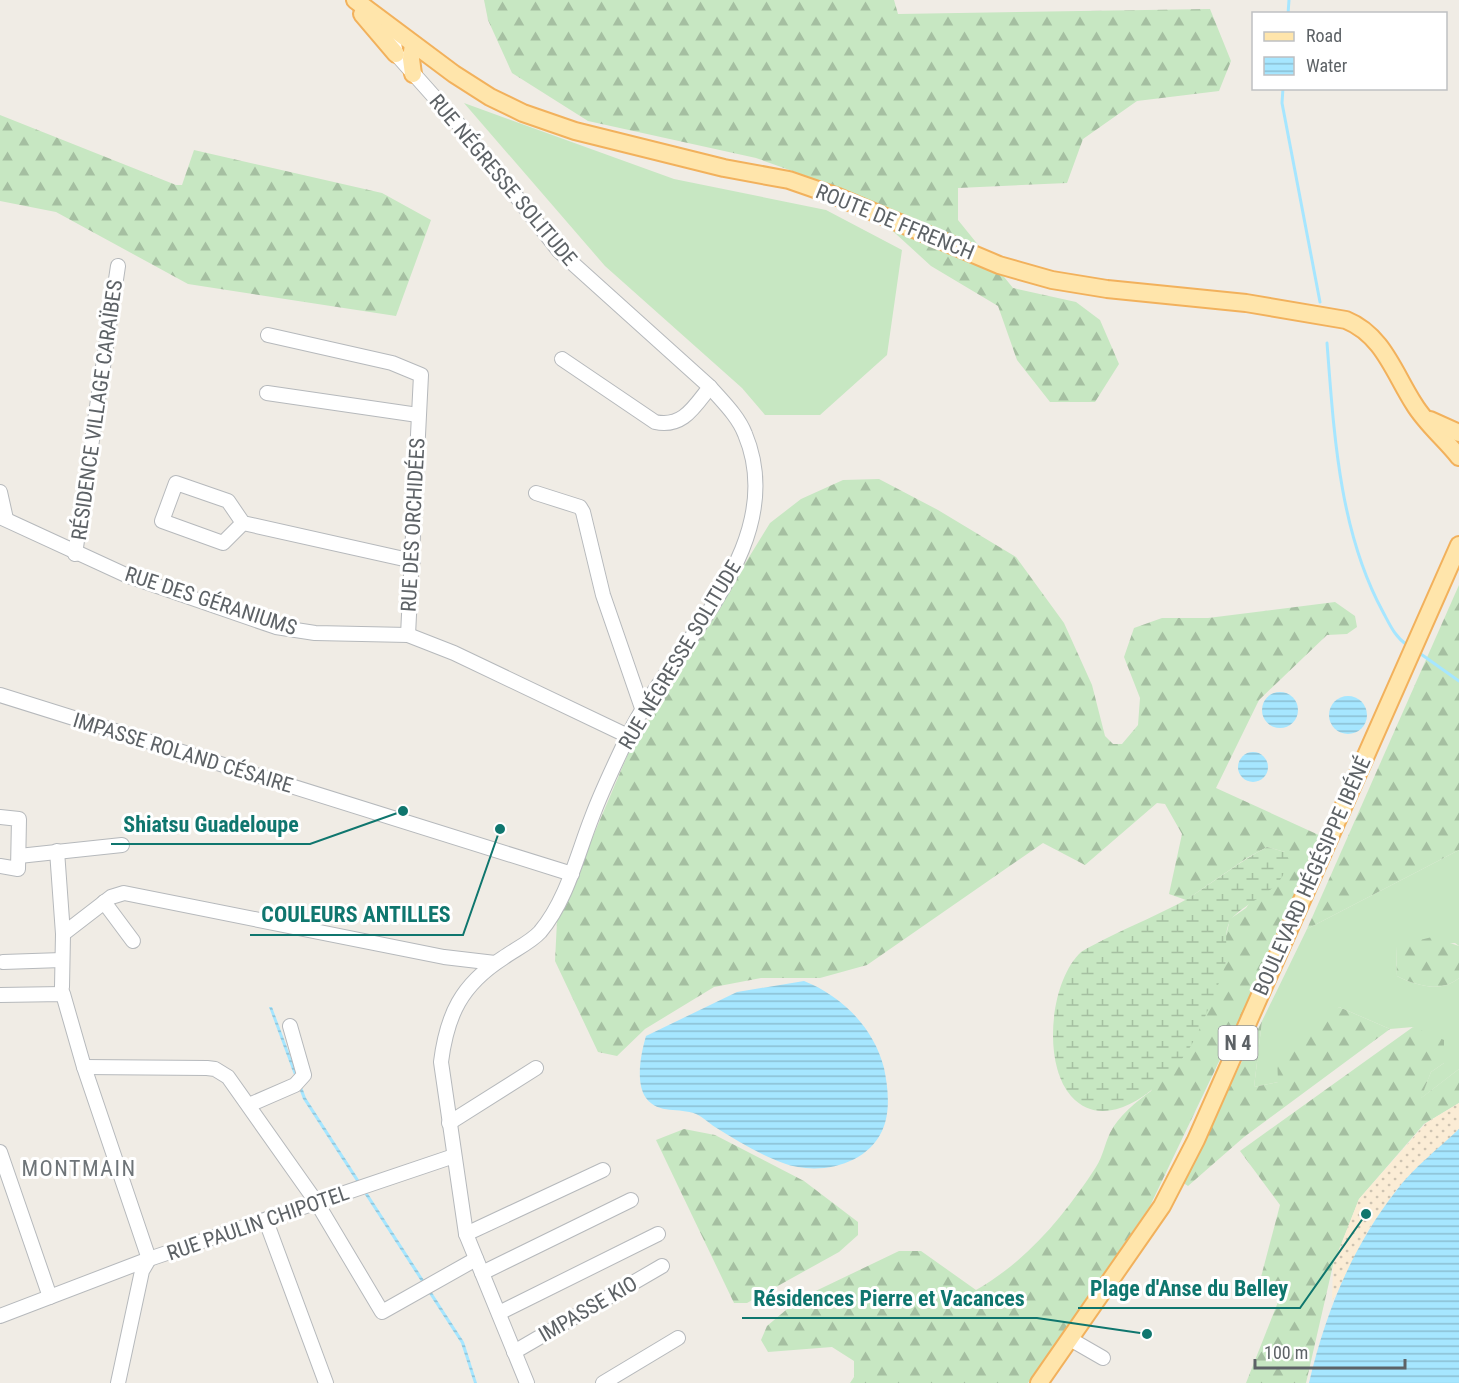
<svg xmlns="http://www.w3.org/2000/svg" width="1459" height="1383" font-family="'Roboto Condensed',sans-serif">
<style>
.grass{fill:#c7e7c2}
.forest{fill:url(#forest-firs)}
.wetland{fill:url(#wetland-marsh)}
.sand{fill:url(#sand-dots)}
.water{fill:url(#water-rules)}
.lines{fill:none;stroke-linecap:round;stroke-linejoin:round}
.stream{stroke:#a6e6ff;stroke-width:3}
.minor-casing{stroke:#b6b9bc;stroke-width:16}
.major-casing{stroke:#f2b15c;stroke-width:20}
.minor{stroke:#fff;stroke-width:14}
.major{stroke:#ffe5ab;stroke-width:16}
.labels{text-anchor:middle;stroke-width:6;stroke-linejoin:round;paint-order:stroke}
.shield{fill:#fff;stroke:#8e9194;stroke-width:1.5}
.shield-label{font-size:20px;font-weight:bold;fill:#5d6266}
.street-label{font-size:21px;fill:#5d6266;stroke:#fff}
.neighbourhood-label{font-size:22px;letter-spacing:1.5px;fill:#6e7478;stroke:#fff}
.leader{fill:none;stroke:#0f766e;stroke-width:2}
.callout-dot{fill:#0f766e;stroke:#fff;stroke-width:2}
.callout-label{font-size:22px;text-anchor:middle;font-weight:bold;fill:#0f766e;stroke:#fff;stroke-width:6;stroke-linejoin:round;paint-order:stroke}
</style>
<defs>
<pattern id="forest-firs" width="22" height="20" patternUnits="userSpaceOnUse" patternTransform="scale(1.5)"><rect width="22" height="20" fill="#c7e7c2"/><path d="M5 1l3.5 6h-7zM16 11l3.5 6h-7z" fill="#a5bfa1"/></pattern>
<pattern id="wetland-marsh" width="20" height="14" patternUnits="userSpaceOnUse" patternTransform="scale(1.5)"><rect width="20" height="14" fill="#c7e7c2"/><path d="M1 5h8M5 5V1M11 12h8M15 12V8" fill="none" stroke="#a5bfa1"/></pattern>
<pattern id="sand-dots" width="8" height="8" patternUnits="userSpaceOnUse" patternTransform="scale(1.5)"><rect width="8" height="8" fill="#fbecd5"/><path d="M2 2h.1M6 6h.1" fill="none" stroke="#cec3b1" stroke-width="1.8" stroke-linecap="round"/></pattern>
<pattern id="water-rules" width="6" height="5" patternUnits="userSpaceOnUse" patternTransform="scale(1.5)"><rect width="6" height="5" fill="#a6e6ff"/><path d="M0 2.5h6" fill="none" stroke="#8abed2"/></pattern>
</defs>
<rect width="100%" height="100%" fill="#f0ece5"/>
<g class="grass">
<path d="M464,103l210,76 152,31 76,40 -15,105 -67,60h-55l-23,-27 -137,-122z"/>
<path d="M1459,850v96l-4,-3 -59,4 1,29c20,10 44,17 62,2v91l-39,30 11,-27 13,-9 -31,-36 -23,2 -51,-22 -61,75 -24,5 8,-66 45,-92z"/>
</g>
<g class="forest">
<path d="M484,0h410l4,14 312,-5 21,52 -12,30 -82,10 -54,38 -16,44 -109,5v32l55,68 63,14 24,18 19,44 -24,38h-45l-33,-42 -19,-54 -67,-40 -82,-75 -93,-33 -168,-37 -76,-48 -24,-53z"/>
<path d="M0,115l176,70h6l12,-35 188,43 49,27 -35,96 -208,-32 -132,-72 -56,-11z"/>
<path d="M879,479l59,31 78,47 48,66 28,62 13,51 8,8h9l16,-19 2,-27 -16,-41 10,-29 28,-10h46l127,-16 20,14 2,11 -10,7 -20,1 -68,65 -43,88 105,48 -21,56 -150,314 -122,177h-178l4,-6v-16l-22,-14 -64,5 -7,-12 6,-14 32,-27 100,-48h22l55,39c51,-29 89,-75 120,-123 7,-11 9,-24 14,-34 8,-17 27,-32 41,-42l75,-129 -1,-22 5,-21 16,-11 39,-56 -18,-5 -20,11 -61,42 -17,-6 13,-60 -17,-30 -8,-1 -72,62 -42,-22 -176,122 -47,13h-59l-47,9 -69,42 -28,27 -19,-4 -43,-91 2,-40 71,-167 142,-231 31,-24 42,-19z"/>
<path d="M1459,585v265l-152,79z"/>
<path d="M1432,937l27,9v32c-18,15 -42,8 -62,-2l-1,-30z"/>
<path d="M1339,1007l51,22 -146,108 -56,49 -6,-4 80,-161 -8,66 24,-5 -1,-28z"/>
<path d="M1413,1027l31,13v23l-13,9 -10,26 38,-29v34l-35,21 -65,75 -26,66 -27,118h-60l32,-81 -17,-25 19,-72 -40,-54z"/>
<path d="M684,1129l31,6 89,46 54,41v13l-19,17 -92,51h-13l-78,-163z"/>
</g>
<path class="wetland" d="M1267,847l18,5 5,9c-4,8 -8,18 -14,24 -10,10 -40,25 -46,36 -7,13 -2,27 -4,40 -2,13 -25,67 -33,81 -19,35 -83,98 -122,54 -29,-33 -21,-115 10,-144 7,-5 17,-9 24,-13 27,-14 56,-25 82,-40 27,-17 52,-37 80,-52z"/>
<path class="sand" d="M1459,1103v26l-62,60 -28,40 -37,73 1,-37 26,-66 67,-76z"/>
<g class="water">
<circle cx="1280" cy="710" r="18"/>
<circle cx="1348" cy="715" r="19"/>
<circle cx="1253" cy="767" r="15"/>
<path d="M804,981c38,15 70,47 80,87 4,19 7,44 -2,63 -16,35 -65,45 -99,32 -23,-8 -47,-23 -68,-36 -6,-4 -12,-10 -19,-13 -17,-7 -37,1 -50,-16 -11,-16 -5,-45 0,-62l91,-44z"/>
<path d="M269,1007h3l34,91 158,244 13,41h-3l-13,-40 -158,-244z"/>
<path d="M1459,1129v254h-150c16,-69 43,-136 87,-192 17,-23 42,-42 63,-62z"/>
</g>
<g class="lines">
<g class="stream">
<path d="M1288,14l1,-14"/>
<path d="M1283,88l-1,15 38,199"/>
<path d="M1327,343c7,90 12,188 56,269 7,13 12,25 24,33"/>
<path d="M1418,652l41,29"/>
</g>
<g class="minor-casing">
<g id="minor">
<path d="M394,44l2,10 73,82 90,115 151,136c13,15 28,29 35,47 47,112 -75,213 -118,304 -12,26 -25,52 -35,79 -15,38 -25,83 -52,115 -9,10 -26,18 -37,26 -42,27 -56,57 -62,104l25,172 61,149"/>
<path d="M268,335l124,28 29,12 -13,260"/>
<path d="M562,359l93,63c28,6 39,-15 55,-35"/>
<path d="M267,393l151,22"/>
<path d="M0,492l6,27"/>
<path d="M536,493l44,14 3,5 20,83 40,116"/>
<path d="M0,517l128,59 148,51 39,6 93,2 46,18 174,83"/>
<path d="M243,523l-20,20 -61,-22 14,-38 52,18 15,22 170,38"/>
<path d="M75,554l43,-288"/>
<path d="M0,695l572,179"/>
<path d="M0,817l19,2 -1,50 -18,-3"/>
<path d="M57,851l6,83 -1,53"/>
<path d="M19,856l103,-11"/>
<path d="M104,902l29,39"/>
<path d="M63,934l48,-37 13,-4 320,64 51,6"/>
<path d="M3,962l59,-2"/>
<path d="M0,995l63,-1 21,73 65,192"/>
<path d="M84,1067l123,1 8,1 13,8 89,126 65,109 94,-53"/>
<path d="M249,1105l46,-20 9,-10 -14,-49"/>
<path d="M449,1123l87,-55"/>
<path d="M0,1152l50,145"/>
<path d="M266,1221l60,162"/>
<path d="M466,1234l137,-64"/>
<path d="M482,1273l149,-73"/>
<path d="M499,1313l159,-79"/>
<path d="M0,1316l149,-57 305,-103"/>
<path d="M1070,1339l33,19"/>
<path d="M514,1352l148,-86"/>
<path d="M118,1383l24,-112 7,-12"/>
<path d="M603,1383l75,-45"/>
</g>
</g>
<g class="major-casing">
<g id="major">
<path d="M355,0l99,74 36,23 33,16 52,18 149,37 65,12 49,17 161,68 53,15 55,9 139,14 100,17c37,15 48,53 68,84 12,20 31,35 45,53"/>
<path d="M362,14l34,40"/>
<path d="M413,44l-2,15 2,15"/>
<path d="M1430,420l29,13"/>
<path d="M1039,1383l123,-177 34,-66 263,-595"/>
</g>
</g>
<use href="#minor" class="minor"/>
<use href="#major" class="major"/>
</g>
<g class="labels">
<rect class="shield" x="1218.5" y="1026" width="39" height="34" rx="4.5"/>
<g class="shield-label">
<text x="1238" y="1050">N 4</text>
</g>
<g class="street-label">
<text transform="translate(503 180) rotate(50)" y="7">RUE NÉGRESSE SOLITUDE</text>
<text transform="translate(895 222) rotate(22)" y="7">ROUTE DE FFRENCH</text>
<text transform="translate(97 410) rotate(-82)" y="7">RÉSIDENCE VILLAGE CARAÏBES</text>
<text transform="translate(413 525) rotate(-87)" y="7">RUE DES ORCHIDÉES</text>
<text transform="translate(211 601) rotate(18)" y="7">RUE DES GÉRANIUMS</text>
<text transform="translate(680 655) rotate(-59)" y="7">RUE NÉGRESSE SOLITUDE</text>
<text transform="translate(183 753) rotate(17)" y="7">IMPASSE ROLAND CÉSAIRE</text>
<text transform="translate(1312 876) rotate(-66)" y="7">BOULEVARD HÉGÉSIPPE IBÉNÉ</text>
<text transform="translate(258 1223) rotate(-19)" y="7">RUE PAULIN CHIPOTEL</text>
<text transform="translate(588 1309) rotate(-30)" y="7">IMPASSE KIO</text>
</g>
<g class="neighbourhood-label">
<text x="79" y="1176">MONTMAIN</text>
</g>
</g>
<path class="leader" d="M403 811L310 844H111M500 829L463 935H250M1366 1214L1300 1308H1078M1147 1334L1037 1318H742"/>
<g class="callout-dot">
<circle cx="403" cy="811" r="6"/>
<circle cx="500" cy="829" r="6"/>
<circle cx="1366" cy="1214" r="6"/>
<circle cx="1147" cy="1334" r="6"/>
</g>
<g class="callout-label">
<text x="211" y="832">Shiatsu Guadeloupe</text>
<text x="356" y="922">COULEURS ANTILLES</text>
<text x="1189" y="1296">Plage d'Anse du Belley</text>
<text x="889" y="1306">Résidences Pierre et Vacances</text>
</g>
<rect x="1252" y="12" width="195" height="78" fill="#ffffff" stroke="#bec0c2" stroke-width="1.5"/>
<rect x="1264" y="32" width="30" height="9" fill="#ffe5ab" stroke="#bec0c2" stroke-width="1.5"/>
<text x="1306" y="42" font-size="18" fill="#5d6266">Road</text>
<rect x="1264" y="57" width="30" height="18" fill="url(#water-rules)" stroke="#bec0c2" stroke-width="1.5"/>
<text x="1306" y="72" font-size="18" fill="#5d6266">Water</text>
<path d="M1255 1359v9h150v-9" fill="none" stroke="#5d6266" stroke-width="3"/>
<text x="1264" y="1359" font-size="18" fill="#5d6266" stroke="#ffffff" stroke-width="4.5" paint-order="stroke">100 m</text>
</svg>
